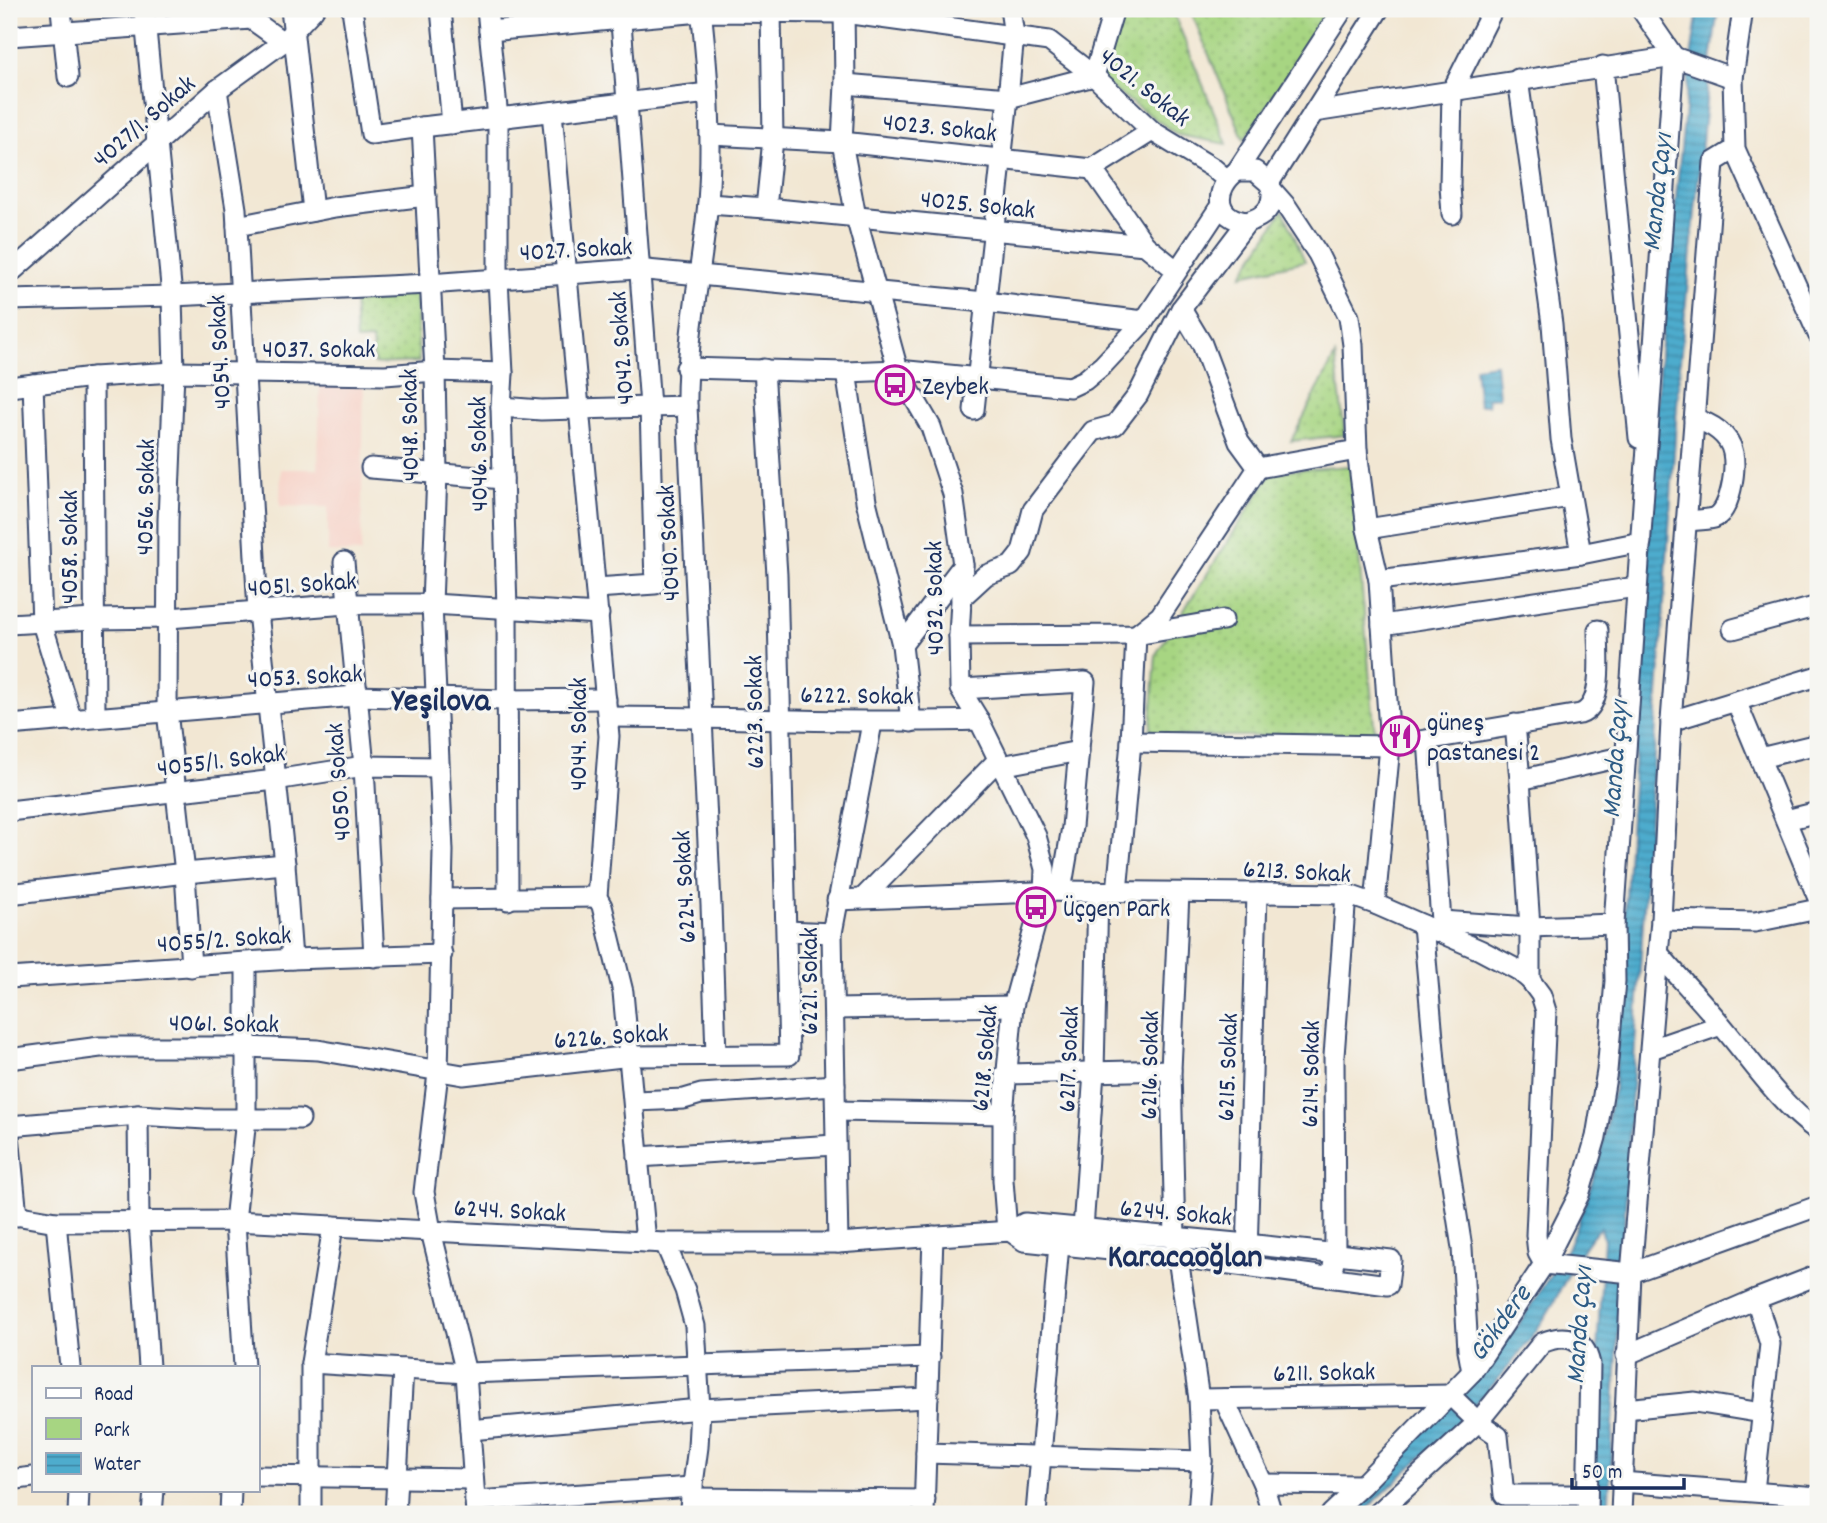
<svg xmlns="http://www.w3.org/2000/svg" width="1827" height="1523" font-family="Dekko,sans-serif">
<style>
.built{fill:#f7d1c6}
.green{fill:url(#green-dots);stroke:#618270;stroke-width:2}
.water{fill:url(#water-rules);stroke:#346e96;stroke-width:2}
.lines{fill:none;stroke-linecap:round;stroke-linejoin:round}
.minor-casing{stroke:#3b4b70;stroke-width:23}
.minor{stroke:#fff;stroke-width:19}
.labels{text-anchor:middle;stroke-width:6;stroke-linejoin:round;paint-order:stroke}
.street-label{font-size:26px;fill:#1b2f5e;stroke:#f6f6f2}
.poi-label{font-size:26px;fill:#1b2f5e;stroke:#f6f6f2;text-anchor:start}
.water-label{font-size:28px;font-style:italic;fill:#2d5b85;stroke:#f6f6f2}
.district-label{font-size:33px;font-weight:bold;fill:#1b2f5e;stroke:#f6f6f2}
</style>
<defs>
<pattern id="green-dots" width="8" height="8" patternUnits="userSpaceOnUse" patternTransform="scale(1.75)"><rect width="8" height="8" fill="#a7d582"/><path d="M2 2h.1M6 6h.1" fill="none" stroke="#8fb773" stroke-width="1.8" stroke-linecap="round"/></pattern>
<pattern id="water-rules" width="6" height="5" patternUnits="userSpaceOnUse" patternTransform="scale(1.75)"><rect width="6" height="5" fill="#4eaccd"/><path d="M0 2.5h6" fill="none" stroke="#408caa"/></pattern>
</defs>
<rect width="100%" height="100%" fill="#f6f6f2"/>
<filter id="ink" filterUnits="userSpaceOnUse"><feTurbulence type="fractalNoise" baseFrequency=".0143" numOctaves="2"/><feDisplacementMap in="SourceGraphic" scale="14" xChannelSelector="R" yChannelSelector="G"/><feConvolveMatrix kernelMatrix="1 2 1 2 8 2 1 2 1" color-interpolation-filters="sRGB"/></filter>
<filter id="wash" filterUnits="userSpaceOnUse"><feTurbulence type="fractalNoise" baseFrequency=".00686" numOctaves="4" result="noise"/><feDisplacementMap in="SourceGraphic" scale="28" xChannelSelector="R" yChannelSelector="G"/><feGaussianBlur stdDeviation="1.57" result="paint"/><feColorMatrix in="noise" values="0 0 0 0 0 0 0 0 0 0 0 0 0 0 0 0 0 1.4 0 .05"/><feComposite in="paint" operator="in"/></filter>
<g filter="url(#wash)">
<rect width="100%" height="100%" fill="#f2e7d3"/>
<path class="built" d="M320,380l44,1 -3,172 -33,-1v-45l-48,-1 1,-37h37z"/>
<g class="green">
<path d="M1119,9h53l55,135 -49,-9 -84,-59z"/>
<path d="M1190,9h144l-90,131z"/>
<path d="M1283,210l22,51 -63,14z"/>
<path d="M416,290l3,72 -45,2 -2,-24 -16,1 -2,-48z"/>
<path d="M1335,356l10,79 -54,6z"/>
<path d="M1351,466l24,270h-225l6,-82 117,-183z"/>
</g>
<g class="water">
<path d="M1698,9h20l-11,83 -27,269 -49,744 -23,409h-19l-1,-18 16,-256 -3,-12c-15,8 -39,59 -48,76 -46,80 -126,146 -191,210h-25l126,-120 56,-70 48,-75 17,-42 15,-46 15,-73 46,-734 28,-274z"/>
<path d="M1496,364l3,33 -12,1 1,7h-9l-4,-38z"/>
</g>
</g>
<g filter="url(#ink)">
<g class="lines">
<g class="minor-casing">
<g id="minor">
<path d="M61,9l7,68"/>
<path d="M144,9l28,287 2,76 -6,148 -1,191 18,162 6,94"/>
<path d="M291,9l22,202"/>
<path d="M352,9l19,125 51,-7 13,244 2,103 -5,130 11,247 -5,222 -14,119 7,39 35,142 10,141"/>
<path d="M441,9l11,115"/>
<path d="M487,9l11,109v161l5,94 -2,34 6,202 1,291"/>
<path d="M701,9c7,64 12,129 7,193 -6,68 -22,135 -21,204l24,499 5,150"/>
<path d="M844,9l1,75 -3,58 14,75 42,153 33,57 22,67 10,71 -4,71 1,53 19,31 57,116 9,33 -1,24 -31,113 -10,108v66l4,51"/>
<path d="M1743,9l-10,69 2,71 83,185"/>
<path d="M489,31l212,-19 143,1 205,28 45,35 58,55 61,37 13,11"/>
<path d="M9,36l242,-17 32,23"/>
<path d="M1603,66l36,372"/>
<path d="M1518,79l34,245 9,115 20,115"/>
<path d="M845,84l163,14 86,-22 20,-67"/>
<path d="M217,90l19,119 22,403 27,252 7,95"/>
<path d="M552,112l57,624 -12,161 5,9 21,86 23,250"/>
<path d="M1314,112l360,-55 59,21"/>
<path d="M422,127l286,-34"/>
<path d="M711,135l131,7 250,27 60,-38"/>
<path d="M1092,169l53,76"/>
<path d="M1237,171h18l14,12 3,7 15,17 31,47 31,63 4,28 4,105 10,79 12,51 11,166 -15,158"/>
<path d="M1269,183l110,-174"/>
<path d="M708,204l58,4 7,-69 -2,-130"/>
<path d="M766,208l379,37 31,25"/>
<path d="M1452,214l-2,-28 2,-95 41,-82"/>
<path d="M1247,222c-33,-4 -34,-33 -10,-51l106,-162"/>
<path d="M237,226l98,-19 91,-11"/>
<path d="M9,274l208,-184 66,-48 31,-33"/>
<path d="M9,300l163,-4 257,-12 207,-15 349,33 159,19"/>
<path d="M1181,309l21,35 37,98 19,26 99,-18"/>
<path d="M686,368l160,4 52,-2 172,17 15,-7 18,-15 41,-44 77,-116"/>
<path d="M846,372l20,129 36,144 9,77"/>
<path d="M93,377l2,340"/>
<path d="M33,384l9,239 30,98"/>
<path d="M9,387l84,-10 81,-5 211,3 50,-4 68,2"/>
<path d="M501,407l40,3 146,-4"/>
<path d="M974,410l34,-312 6,-63 -4,-26"/>
<path d="M371,468l132,11"/>
<path d="M1686,521c9,-1 20,-1 28,-3 17,-7 22,-49 19,-65 -3,-18 -22,-30 -39,-34"/>
<path d="M1367,529l203,-32"/>
<path d="M344,562l20,204 10,191"/>
<path d="M1379,580l202,-26 60,-12"/>
<path d="M596,588l59,-4 -5,-178 -30,-397"/>
<path d="M961,598l25,-23 25,-9 11,-14 11,-42 60,-79 22,-6 23,-30 43,-86 66,-87c17,-5 26,-13 25,-32"/>
<path d="M9,624l85,-5 75,-1 178,-14h85l167,10"/>
<path d="M1382,625l254,-38"/>
<path d="M1733,629l85,-23"/>
<path d="M959,636l177,-1 87,-15"/>
<path d="M902,645l61,-80"/>
<path d="M961,689l124,-7 -13,145 -11,64"/>
<path d="M1736,701l82,197"/>
<path d="M608,717c123,0 247,7 371,3"/>
<path d="M1671,721l147,-45"/>
<path d="M1515,724l5,56"/>
<path d="M9,725l347,-29 151,4 99,-1"/>
<path d="M1428,740l13,181"/>
<path d="M1131,742l259,4 190,-32c25,-8 18,-60 18,-84"/>
<path d="M1760,758l58,-14"/>
<path d="M1001,766l78,-15"/>
<path d="M9,811l266,-31 89,-14 75,1"/>
<path d="M1786,820l32,-8"/>
<path d="M1117,892l14,-150 5,-107 24,-19 98,-148"/>
<path d="M1179,893l-8,177 4,168 24,161 3,62 -4,53"/>
<path d="M9,894l176,-21 100,-9"/>
<path d="M864,897l134,-137"/>
<path d="M442,899l155,-2"/>
<path d="M837,900l224,-9 285,3 29,10 105,46 38,20 12,10 11,15 5,16 -10,224 2,18 6,11"/>
<path d="M1661,920l94,2 63,-13"/>
<path d="M1423,925l15,170 24,153 6,102 4,22"/>
<path d="M787,931l45,2"/>
<path d="M1437,931l4,-10 89,6 84,-3"/>
<path d="M1659,954c21,25 44,48 64,73 30,36 57,77 95,104"/>
<path d="M9,978l283,-19 150,-5"/>
<path d="M1530,980v-53l-10,-147 105,-24"/>
<path d="M834,1009l179,-3"/>
<path d="M1651,1049l70,-24"/>
<path d="M9,1059l91,-12h145l73,3 145,25 168,-19 158,-1 -12,-480 -13,-206"/>
<path d="M1005,1074l166,-4"/>
<path d="M635,1101l49,-2 17,-5 134,-9"/>
<path d="M836,1111l167,3"/>
<path d="M138,1115l1,106 10,146"/>
<path d="M9,1126l129,-11 67,4h95"/>
<path d="M9,1135l8,81"/>
<path d="M638,1157l197,-12"/>
<path d="M9,1214l47,8 179,-1 430,22h173l172,-12 15,-8 222,21 144,16 -3,25 -211,-28 -153,-16 -14,-10"/>
<path d="M56,1222l14,145"/>
<path d="M1083,1229l11,-157 4,-181"/>
<path d="M665,1243l20,47 10,36 5,83 -2,38 -9,67"/>
<path d="M838,1243l-6,-310 40,-210"/>
<path d="M1247,1256l10,-363"/>
<path d="M1544,1264l87,9 187,-67"/>
<path d="M1333,1267l2,-12 -1,-199 12,-162"/>
<path d="M1626,1355l130,-56 62,-24"/>
<path d="M311,1363l155,10 464,-16"/>
<path d="M244,1367l-9,-146 11,-102v-156"/>
<path d="M1450,1395l28,27 20,14 6,59h82"/>
<path d="M1199,1399l251,-4"/>
<path d="M1224,1399l39,85 9,30"/>
<path d="M1625,1409l70,-7 67,11"/>
<path d="M470,1430l230,-21 228,-11"/>
<path d="M926,1453l276,8"/>
<path d="M257,1476l216,3"/>
<path d="M9,1480l24,-3"/>
<path d="M1621,1482l197,15"/>
<path d="M1263,1484l99,1"/>
<path d="M1754,1491l16,-147 -14,-45"/>
<path d="M691,1498l234,2"/>
<path d="M475,1501l218,-14"/>
<path d="M78,1514l1,-24"/>
<path d="M152,1514l2,-24"/>
<path d="M230,1514l1,-24"/>
<path d="M311,1514v-151l22,-137"/>
<path d="M395,1514l8,-145"/>
<path d="M924,1514l9,-278"/>
<path d="M1036,1514l23,-270"/>
<path d="M1331,1514l31,-29 110,-113 72,-108 35,-69 17,-58 11,-66 8,-90 -1,-57 60,-867 -33,-48"/>
<path d="M1377,1514l101,-92 64,-79c23,-10 42,-6 48,21l-3,150"/>
<path d="M1621,1514l10,-241 30,-353 10,-199 43,-559 21,-13"/>
</g>
</g>
<use href="#minor" class="minor"/>
</g>
</g>
<defs>
<g id="bus-ring" transform="scale(2.0125)"><circle r="9.5" fill="#f6f6f2" stroke="#b5179e" stroke-width="1.5"/><path d="M-5-6H5V4H4V6H2V4H-2V6H-4V4H-5ZM-3.5-4V0h7V-4ZM-3.5 1.2v1.5H-2V1.2ZM2 1.2v1.5H3.5V1.2Z" fill="#b5179e"/></g>
<g id="restaurant-ring" transform="scale(2.0125)"><circle r="9.5" fill="#f6f6f2" stroke="#b5179e" stroke-width="1.5"/><path d="M-5-6h1v4h1v-4h1v4h1v-4h1v5L-1.5 .5V6h-2V.5L-5-1ZM5-6V6H3V1.5H1.5Q1.5-4 5-6Z" fill="#b5179e"/></g>
</defs>
<g fill-rule="evenodd">
<use href="#bus-ring" x="895" y="385"/>
<use href="#restaurant-ring" x="1400" y="736"/>
<use href="#bus-ring" x="1036" y="907"/>
</g>
<g class="labels">
<g class="street-label">
<text transform="translate(1146 86) rotate(39)" y="9">4021. Sokak</text>
<text transform="translate(143 120) rotate(-41)" y="9">4027/1. Sokak</text>
<text transform="translate(940 126) rotate(6)" y="9">4023. Sokak</text>
<text transform="translate(978 203) rotate(6)" y="9">4025. Sokak</text>
<text transform="translate(576 248) rotate(-3)" y="9">4027. Sokak</text>
<text x="319" y="357">4037. Sokak</text>
<text transform="translate(620 348) rotate(-94)" y="9">4042. Sokak</text>
<text transform="translate(218 352) rotate(-93)" y="9">4054. Sokak</text>
<text transform="translate(408 425) rotate(-91)" y="9">4048. Sokak</text>
<text transform="translate(477 454) rotate(-91)" y="9">4046. Sokak</text>
<text transform="translate(144 497) rotate(-89)" y="9">4056. Sokak</text>
<text transform="translate(667 543) rotate(-93)" y="9">4040. Sokak</text>
<text transform="translate(68 547) rotate(-90)" y="9">4058. Sokak</text>
<text transform="translate(302 583) rotate(-4)" y="9">4051. Sokak</text>
<text transform="translate(933 598) rotate(-91)" y="9">4032. Sokak</text>
<text transform="translate(305 675) rotate(-3)" y="9">4053. Sokak</text>
<text transform="translate(857 694) rotate(1)" y="9">6222. Sokak</text>
<text transform="translate(753 712) rotate(-91)" y="9">6223. Sokak</text>
<text transform="translate(577 734) rotate(-90)" y="9">4044. Sokak</text>
<text transform="translate(221 759) rotate(-7)" y="9">4055/1. Sokak</text>
<text transform="translate(337 782) rotate(-94)" y="9">4050. Sokak</text>
<text transform="translate(1297 870) rotate(3)" y="9">6213. Sokak</text>
<text transform="translate(683 887) rotate(-93)" y="9">6224. Sokak</text>
<text transform="translate(224 938) rotate(-4)" y="9">4055/2. Sokak</text>
<text transform="translate(808 981) rotate(-90)" y="9">6221. Sokak</text>
<text transform="translate(224 1022) rotate(1)" y="9">4061. Sokak</text>
<text transform="translate(611 1035) rotate(-4)" y="9">6226. Sokak</text>
<text transform="translate(983 1058) rotate(-85)" y="9">6218. Sokak</text>
<text transform="translate(1067 1059) rotate(-88)" y="9">6217. Sokak</text>
<text transform="translate(1148 1065) rotate(-89)" y="9">6216. Sokak</text>
<text transform="translate(1226 1067) rotate(-88)" y="9">6215. Sokak</text>
<text transform="translate(1309 1074) rotate(-89)" y="9">6214. Sokak</text>
<text transform="translate(510 1209) rotate(3)" y="9">6244. Sokak</text>
<text transform="translate(1176 1211) rotate(5)" y="9">6244. Sokak</text>
<text transform="translate(1324 1371) rotate(-1)" y="9">6211. Sokak</text>
</g>
<g class="poi-label">
<text x="922" y="394">Zeybek</text>
<text x="1427" y="730">güneş<tspan x="1427" dy="30">pastanesi 2</tspan></text>
<text x="1063" y="916">Üçgen Park</text>
</g>
<g class="water-label">
<text transform="translate(1655 192) rotate(-84)" y="10">Manda Çayı</text>
<text transform="translate(1613 759) rotate(-86)" y="10">Manda Çayı</text>
<text transform="translate(1498 1322) rotate(-54)" y="10">Gökdere</text>
<text transform="translate(1577 1325) rotate(-86)" y="10">Manda Çayı</text>
</g>
<g class="district-label">
<text x="441" y="710">Yeşilova</text>
<text x="1185" y="1266">Karacaoğlan</text>
</g>
</g>
<rect width="1827" height="1523" fill="none" stroke="#f6f6f2" stroke-width="35"/>
<rect x="32" y="1366" width="228" height="126" fill="#f6f6f2" stroke="#9ea6b7" stroke-width="2"/>
<rect x="46" y="1388" width="35" height="10" fill="#ffffff" stroke="#9ea6b7" stroke-width="2"/>
<text x="94" y="1400" font-size="21" fill="#1b2f5e">Road</text>
<rect x="46" y="1418" width="35" height="21" fill="#a7d582" stroke="#9ea6b7" stroke-width="2"/>
<text x="94" y="1436" font-size="21" fill="#1b2f5e">Park</text>
<rect x="46" y="1453" width="35" height="21" fill="url(#water-rules)" stroke="#9ea6b7" stroke-width="2"/>
<text x="94" y="1470" font-size="21" fill="#1b2f5e">Water</text>
<path d="M1572 1478v10h112v-10" fill="none" stroke="#1b2f5e" stroke-width="3.5"/>
<text x="1582" y="1478" font-size="21" fill="#1b2f5e" stroke="#f6f6f2" stroke-width="5" paint-order="stroke">50 m</text>
</svg>
